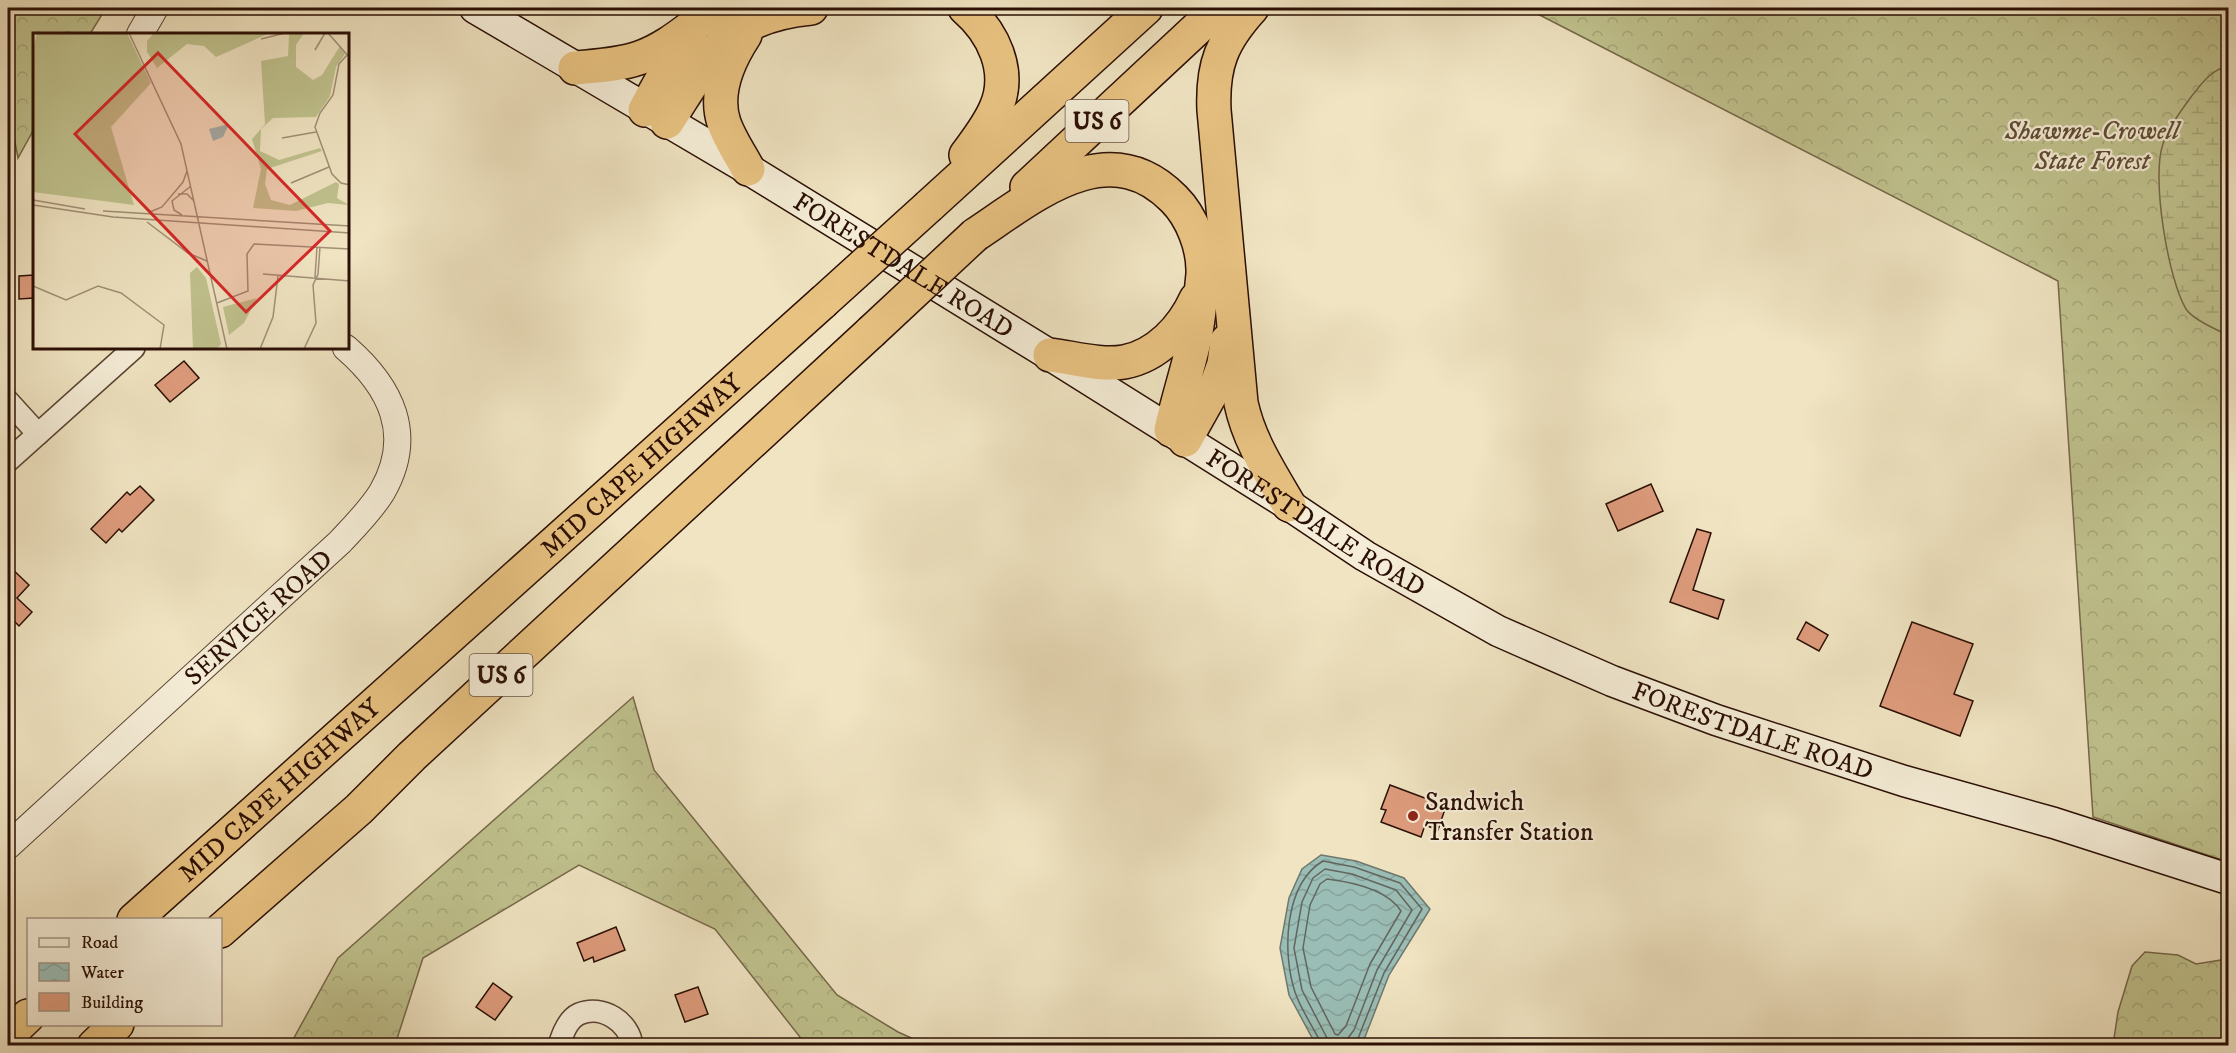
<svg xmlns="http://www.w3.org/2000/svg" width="2236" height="1053" font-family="'IM FELL DW Pica',serif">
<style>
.forest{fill:url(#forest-crowns);stroke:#76684a;stroke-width:1.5}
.wetland{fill:url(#wetland-marsh);stroke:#76684a;stroke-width:1.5}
.water{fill:url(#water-waves);stroke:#6e786f;stroke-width:1.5}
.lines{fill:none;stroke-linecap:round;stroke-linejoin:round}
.shore{stroke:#62665e;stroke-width:1.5}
.building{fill:#de9c7d;stroke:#2b0f05;stroke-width:1.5}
.minor-casing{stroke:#5c4434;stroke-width:24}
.tertiary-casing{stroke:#5c4434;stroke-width:28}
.secondary-casing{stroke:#2b0f05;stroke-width:33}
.motorway-casing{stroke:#2b0f05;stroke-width:36}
.minor{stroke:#f5edd7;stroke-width:21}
.tertiary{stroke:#f5edd7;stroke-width:26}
.secondary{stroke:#f5edd7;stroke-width:30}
.motorway{stroke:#e8c281;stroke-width:33}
.motorway-bridge-casing{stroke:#2b0f05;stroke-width:36;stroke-linecap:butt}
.motorway-bridge{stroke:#e8c281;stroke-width:33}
.poi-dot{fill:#8f2418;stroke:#f5edd7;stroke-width:2}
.labels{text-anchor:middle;stroke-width:4.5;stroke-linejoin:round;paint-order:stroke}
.shield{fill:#f5edd7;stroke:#685244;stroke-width:1.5}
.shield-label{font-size:24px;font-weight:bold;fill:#2b0f05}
.park-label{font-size:26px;font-style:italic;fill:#5f4e35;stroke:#f5edd7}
.street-label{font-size:26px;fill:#2b0f05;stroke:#f5edd7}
.poi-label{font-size:26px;fill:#2b0f05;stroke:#f5edd7;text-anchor:start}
.inset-road{fill:none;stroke:#a18f76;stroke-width:1.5}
.view{fill:#d62828;fill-opacity:0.15;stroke:#d62828;stroke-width:3}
.inset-edge{fill:none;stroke:#2b0f05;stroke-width:3}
</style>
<defs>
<pattern id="forest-crowns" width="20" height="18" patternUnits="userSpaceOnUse" patternTransform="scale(1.5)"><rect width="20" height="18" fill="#c0c28e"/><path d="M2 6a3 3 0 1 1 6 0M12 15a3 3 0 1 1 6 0" fill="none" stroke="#a5a679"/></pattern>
<pattern id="wetland-marsh" width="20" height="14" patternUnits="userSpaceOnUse" patternTransform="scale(1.5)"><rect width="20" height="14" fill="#c0c28e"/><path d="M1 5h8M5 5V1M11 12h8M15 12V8" fill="none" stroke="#a5a679"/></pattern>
<pattern id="water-waves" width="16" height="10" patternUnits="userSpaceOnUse" patternTransform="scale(1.5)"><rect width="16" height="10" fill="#9abeb6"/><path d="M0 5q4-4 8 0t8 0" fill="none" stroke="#85a29b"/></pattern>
</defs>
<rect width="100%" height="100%" fill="#f0e4c2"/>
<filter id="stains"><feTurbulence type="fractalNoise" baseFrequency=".00333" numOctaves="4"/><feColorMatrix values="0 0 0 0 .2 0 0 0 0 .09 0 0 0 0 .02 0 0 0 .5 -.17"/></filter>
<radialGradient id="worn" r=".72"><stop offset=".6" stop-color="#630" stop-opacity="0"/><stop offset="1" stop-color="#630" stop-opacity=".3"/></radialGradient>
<g class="forest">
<path d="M8,8h98l-16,26h-56v95l-16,29 -10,-52z"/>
<path d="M1526,8h702v854l-135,-45 -35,-536z"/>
<path d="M633,697l21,73 183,225 61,37 29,13h-131l4,-8 -85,-108 -136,-64 -156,93 -28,87h-105l48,-87z"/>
<path d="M2145,952l33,3 18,9 32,-5v86h-115l5,-33 14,-46z"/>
</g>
<path class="wetland" d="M2228,66v269c-11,-5 -35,-15 -42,-26 -18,-30 -35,-132 -23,-165 6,-17 17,-32 28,-47 11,-14 20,-27 37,-31z"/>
<path class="water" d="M1321,855l35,6 48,17 26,31 -41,66 -24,62 -6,8h-43l-27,-50 -9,-47 9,-50 13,-29z"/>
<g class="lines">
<g class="shore">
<path d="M1327,879c25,3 60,10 74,32l-31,53 -24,62 -8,9 -3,-1 -24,-47 -8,-39 7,-43 10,-21z"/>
<path d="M1321,1046l-1,-5c-8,-16 -20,-33 -25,-49 -13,-39 -11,-108 28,-131l31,6 46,16 22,26 -38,64 -29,73"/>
<path d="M1329,1046l-2,-8 -25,-48 -8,-42 8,-46 11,-24 12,-9 27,5 44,16 16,20 -35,60 -23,60 -6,8 -1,8"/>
</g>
</g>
<g class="building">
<path d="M34,275v23l-15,1v-23z"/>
<path d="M184,361l15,17 -29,24 -15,-17z"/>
<path d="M1651,484l12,27 -45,20 -12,-27z"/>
<path d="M140,486l14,14 -32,32 -3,-3 -13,14 -15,-14 36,-37 3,3z"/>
<path d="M1697,529l14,4 -18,57 31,10 -6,19 -48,-17z"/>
<path d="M8,565l21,20 -12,13 15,14 -13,14 -11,-11z"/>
<path d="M1806,622l22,13 -9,16 -22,-12z"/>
<path d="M1912,622l61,22 -19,50 19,7 -13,35 -80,-30z"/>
<path d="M1390,785l56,21 -8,24 -13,-5 -4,12 -40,-15 5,-12 -5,-1z"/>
<path d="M616,927l9,23 -31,12 -1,-5 -9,4 -7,-18z"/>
<path d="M493,983l19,14 -17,23 -19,-13z"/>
<path d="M698,987l10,27 -23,8 -10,-27z"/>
</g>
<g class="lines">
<g class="minor-casing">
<g id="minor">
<path d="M8,401l30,33"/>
<path d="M8,461l126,-113"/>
<path d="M559,1046c3,-11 9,-27 20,-32 23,-10 51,8 53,32"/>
</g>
</g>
<g class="tertiary-casing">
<g id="tertiary">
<path d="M140,34l15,-26"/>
<path d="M8,846l332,-304c15,-16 31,-32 42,-50 33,-57 9,-105 -36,-144"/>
</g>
</g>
<g class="secondary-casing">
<g id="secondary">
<path id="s1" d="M475,8l273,161 302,186 239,150 76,51 133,75 114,50 104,39 188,61 150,42 174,56"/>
</g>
</g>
<g class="motorway-casing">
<g id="motorway">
<path d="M965,8c28,24 47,63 31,100 -7,17 -19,32 -30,47"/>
<path d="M1252,8c-30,33 -40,57 -38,102l27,293c8,38 29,69 48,102"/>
<path d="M745,35c-17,26 -31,58 -21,88 6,17 16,31 24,46"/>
<path d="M575,68c21,-2 44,-3 64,-10 30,-10 53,-33 79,-50"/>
<path d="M645,110l31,-56 14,-20"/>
<path d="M667,122c43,-66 58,-106 144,-114"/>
<path d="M1027,187l192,-179"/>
<path d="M929,206l217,-198"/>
<path d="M975,235c59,-39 133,-103 199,-36 18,18 30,49 29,75 -2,21 -4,43 -8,63 -7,32 -17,62 -24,93"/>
<path d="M1050,355c24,3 51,11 74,7 33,-6 59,-34 72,-63"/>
<path d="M1185,440l33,-59 6,-17 3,-23"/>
<path id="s2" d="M134,920l689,-618"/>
<path d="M220,931l139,-122 53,-53 459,-424"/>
<path d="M8,1035l20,-19"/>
<path d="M94,1046l23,-22"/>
</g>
</g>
<use href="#minor" class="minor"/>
<use href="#tertiary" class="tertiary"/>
<use href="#secondary" class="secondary"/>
<use href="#motorway" class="motorway"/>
<g class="motorway-bridge-casing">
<g id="motorway-bridge">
<path d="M823,302l106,-96"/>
<path d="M871,332l104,-97"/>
</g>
</g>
<use href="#motorway-bridge" class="motorway-bridge"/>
</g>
<circle class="poi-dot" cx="1413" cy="816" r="6"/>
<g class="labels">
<g class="shield">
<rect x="1065.5" y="100" width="63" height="42" rx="4.5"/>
<rect x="469.5" y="654" width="63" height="42" rx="4.5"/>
</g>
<g class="shield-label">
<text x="1097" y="129">US 6</text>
<text x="501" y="683">US 6</text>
</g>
<g class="park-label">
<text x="2092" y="139">Shawme-Crowell<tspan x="2092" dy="30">State Forest</tspan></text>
</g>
<g class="street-label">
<text dy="9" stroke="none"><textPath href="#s1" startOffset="500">FORESTDALE ROAD</textPath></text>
<text dy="9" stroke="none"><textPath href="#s2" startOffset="681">MID CAPE HIGHWAY</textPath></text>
<text dy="9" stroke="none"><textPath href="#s1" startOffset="986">FORESTDALE ROAD</textPath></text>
<text transform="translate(258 617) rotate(-42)" y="9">SERVICE ROAD</text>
<text dy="9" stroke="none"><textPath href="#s1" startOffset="1472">FORESTDALE ROAD</textPath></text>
<text dy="9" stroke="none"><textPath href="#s2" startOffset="195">MID CAPE HIGHWAY</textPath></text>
</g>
<g class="poi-label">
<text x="1425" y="810">Sandwich<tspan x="1425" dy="30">Transfer Station</tspan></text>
</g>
</g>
<g transform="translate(33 33)">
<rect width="316" height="316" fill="#f0e4c2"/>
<path d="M4,0h90l24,50 -40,44 23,78 -101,-13v-143zM121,0h116l-54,24 -12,-11 -17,-2 -30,24 -10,-16v-11zM259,0h12l-8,12v22l17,13 9,-5 18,-29 5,8 -9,13 -6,29 -14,21 -43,1 -12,11 -1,22 19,9 41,-12 2,3 -55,18 -2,15 6,16 19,5 46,-23 3,2 -2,14 12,7 -21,-2 -32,8 -43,-3 8,-39 -9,-30 13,-15 -4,-63 27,-5 1,-21zM164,234l9,11 15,66 -4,5h-24l-3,-76zM224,265l-13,25 -15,12 -6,-28z" fill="#c0c28e"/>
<path d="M56,70l9,1 5,10 -8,13 -13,3v-17z" fill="#c0c28e"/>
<path d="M196,91l-6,13 -10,4 -4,-12z" fill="#9abeb6"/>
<path class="inset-road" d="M96,0l52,111 46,205M295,0l22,25M228,6l24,-6M282,17l10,-17M314,22l-8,9 -6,31 -13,18 -5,14 17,47 9,9 9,2M249,105l34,-6M258,150l38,-16M145,161h9l7,7M0,167l52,9M0,172l80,12 237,16M70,178l247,15M117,179l12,-5 21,-25 4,-11M149,182l-8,-5 -2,-9 19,-15M114,189l41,31 19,8M230,241l87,7M282,244l2,-30M0,253l33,14 32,-14 23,7 43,32 -4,24M184,270l31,-12 -1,-37 7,-10 96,5M227,316l13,-32 5,-41M271,316l12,-26 -3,-38 5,-11 2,-27"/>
<path class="view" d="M125,20l172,178 -84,81 -171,-178z"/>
<rect width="316" height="316" class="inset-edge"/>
</g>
<rect width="2236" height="1053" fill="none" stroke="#f0e4c2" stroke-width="30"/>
<rect x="9" y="9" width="2218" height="1035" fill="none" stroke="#2b0f05" stroke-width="3"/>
<rect x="15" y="15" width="2206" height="1023" fill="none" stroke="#2b0f05" stroke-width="1.5"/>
<rect x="27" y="918" width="195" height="108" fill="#f5edd7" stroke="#a49483" stroke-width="1.5"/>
<rect x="39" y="938" width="30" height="9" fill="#f5edd7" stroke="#a49483" stroke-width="1.5"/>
<text x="81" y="948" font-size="18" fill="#2b0f05">Road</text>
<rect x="39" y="963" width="30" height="18" fill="url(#water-waves)" stroke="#a49483" stroke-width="1.5"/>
<text x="81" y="978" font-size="18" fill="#2b0f05">Water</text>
<rect x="39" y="993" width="30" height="18" fill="#de9c7d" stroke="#a49483" stroke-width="1.5"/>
<text x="81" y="1008" font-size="18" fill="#2b0f05">Building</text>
<rect width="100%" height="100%" filter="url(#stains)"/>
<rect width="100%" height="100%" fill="url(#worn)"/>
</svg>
